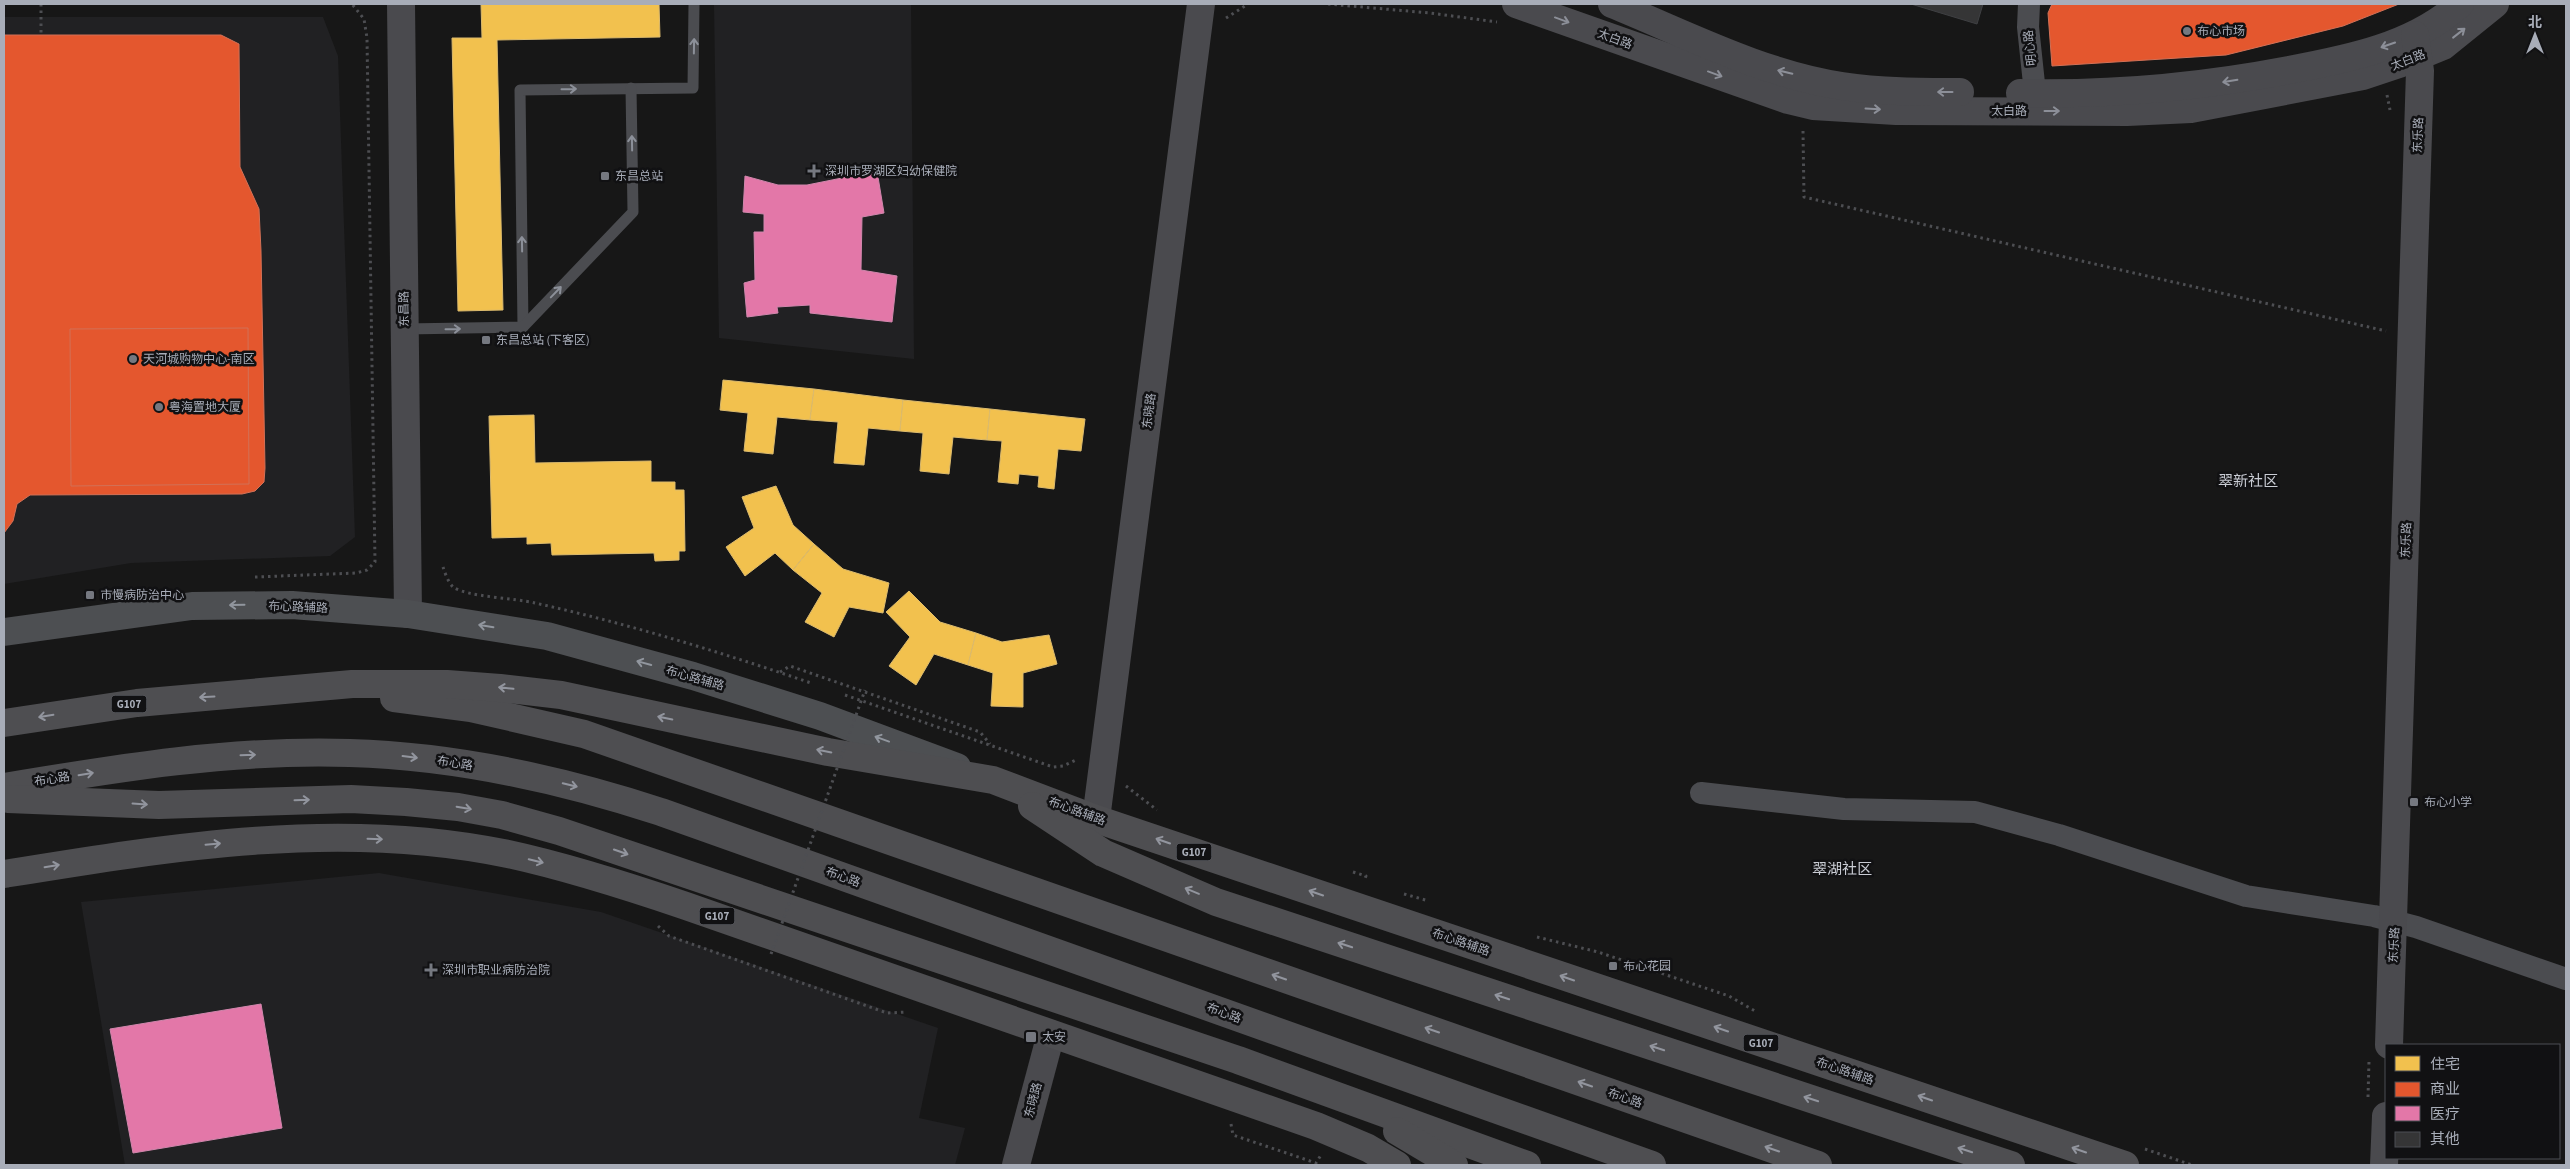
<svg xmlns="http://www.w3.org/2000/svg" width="2570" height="1169" font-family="'Source Sans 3','Noto Sans SC',sans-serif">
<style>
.built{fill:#212123}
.homes{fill:#f2c14e;stroke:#dcbb6e}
.shops{fill:#e4572e;stroke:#d27157}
.health{fill:#e377a8;stroke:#d187ad}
.building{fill:#353536;stroke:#3f4043}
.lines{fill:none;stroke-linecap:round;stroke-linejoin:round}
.path{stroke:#4d4e52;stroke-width:3;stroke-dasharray:2.5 4;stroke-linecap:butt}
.lane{stroke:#4b4c50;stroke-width:11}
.street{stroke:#4b4c50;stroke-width:22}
.secondary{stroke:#4a4a4e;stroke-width:28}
.primary{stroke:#4d4f52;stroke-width:28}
.highway{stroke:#4e4e51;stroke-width:28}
.path-bridge{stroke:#4d4e52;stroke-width:3;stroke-dasharray:2.5 4;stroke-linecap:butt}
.oneway{stroke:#8c8f98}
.oneway2{stroke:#8c9099}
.oneway3{stroke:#91969e}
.oneway4{stroke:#92959e}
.poi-dot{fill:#757880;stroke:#111113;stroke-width:2}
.labels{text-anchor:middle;stroke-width:5;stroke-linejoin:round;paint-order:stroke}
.shield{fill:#111113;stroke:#7b7e86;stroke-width:1}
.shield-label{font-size:11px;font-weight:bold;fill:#a8adb8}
.poi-label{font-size:12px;fill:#a8adb8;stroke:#111113;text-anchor:start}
.street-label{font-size:12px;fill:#a8adb8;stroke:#111113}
.quarter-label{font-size:15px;fill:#c9ccd4;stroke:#111113}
</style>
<rect width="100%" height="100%" fill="#171717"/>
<g class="built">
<path d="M714,4h197l3,355 -195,-21z"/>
<path d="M4,17h319l15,39 17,481 -25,19 -199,7 -127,21z"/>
<path d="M379,873l222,39 337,116 -19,90 46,10 -10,37h-830l-44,-263z"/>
</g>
<g class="homes">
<path d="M481,4h178l1,33 -163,3 6,270 -45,1 -6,-273h30z"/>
<path d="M723,380l91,9 -4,31 -33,-3 -4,37 -29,-3 4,-38 -28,-3z"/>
<path d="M814,389l89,11 -3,31 -32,-3 -4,37 -30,-2 4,-41 -28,-2z"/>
<path d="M903,400l87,9 -3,31 -34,-3 -4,37 -29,-3 3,-38 -23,-2z"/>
<path d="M990,409l95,10 -4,32 -23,-2 -4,40 -16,-2 1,-11 -20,-2 -1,10 -20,-2 4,-41 -15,-1z"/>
<path d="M534,415l1,48 116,-2v21h24v8h9l1,61h-6v9l-24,1 -1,-8 -102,2 -1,-12 -24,1v-7l-35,1 -3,-122z"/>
<path d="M776,486l17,39 21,19 -21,26 -18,-17 -30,23 -19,-29 28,-19 -12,-31z"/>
<path d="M814,544l29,25 46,14 -6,30 -34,-6 -15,30 -29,-15 17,-29 -29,-23z"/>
<path d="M909,591l31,31 36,11 -8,32 -34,-11 -18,31 -27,-19 21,-29 -24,-25z"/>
<path d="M976,633l26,9 47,-7 8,29 -34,9v34l-32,-1 2,-33 -25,-8z"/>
</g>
<g class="shops">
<path d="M2052,4h347l-56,22 -117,29 -174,11 -4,-53z"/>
<path d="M4,35h217l18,9 1,123 19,42 2,42 4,217 -1,14 -9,9 -13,3 -212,1 -13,9 -4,17 -9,12z"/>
<path d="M248,328l1,156 -178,2 -1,-157z"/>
</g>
<g class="health">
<path d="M877,171l7,42 -22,4 -1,53 36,6 -5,46 -82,-9v-8l-33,2 1,6 -31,4 -3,-34 11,-3 -1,-48h10v-18l-21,-2 2,-36 33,9h29z"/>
<path d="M261,1004l21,124 -149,25 -23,-124z"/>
</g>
<path class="building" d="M1911,4h72l-6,20z"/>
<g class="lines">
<g class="path">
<path d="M41,4v31"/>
<path d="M1328,4l102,9 67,9"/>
<path d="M1226,18l22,-14"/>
<path d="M2387,95l3,15"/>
<path d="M1803,131l1,66 582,134"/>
<path d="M443,567c2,6 5,15 10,20 14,10 62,11 82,16 94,21 185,49 276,80"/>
<path d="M255,577l101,-4 11,-3 8,-8 -8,-524 -3,-19 -12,-15"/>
<path d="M780,672l10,-6 190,66 10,12"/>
<path d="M845,695l208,72 10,-1 15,-7"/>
<path d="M1126,786l31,24"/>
<path d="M1353,872l13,4 -2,5"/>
<path d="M1404,894l25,7"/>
<path d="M658,926l11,10 218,77 20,-1"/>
<path d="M1537,937l61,15 131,44 26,15"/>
<path d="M2368,1097l1,-36"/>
<path d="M1231,1124l2,11 83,28 5,-8"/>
<path d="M2145,1149l47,16"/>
</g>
<g class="lane">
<path d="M523,327l-3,-237 173,-2 1,-84"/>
<path d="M405,329l118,-2 110,-115 -2,-124"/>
</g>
<g class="street">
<path d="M2029,4l-1,23 7,66"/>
<path d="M1701,793l143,16 131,3 84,23 187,61 128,20 42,11 150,52"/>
</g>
<g class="secondary">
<path d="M401,4l7,610"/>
<path d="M1516,4l272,96 25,6 83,5 231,1 64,-3 172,-33 36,-12 44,-18 52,-42"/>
<path d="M1612,4c74,30 150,70 230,82 39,6 79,6 118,6"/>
<path d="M2020,93c90,2 180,-6 269,-23 59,-11 125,-24 171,-66"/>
<path d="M1096,819l105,-815"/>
<path d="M2389,1045l31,-974 -5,-36"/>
<path d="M1016,1165l35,-131"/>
<path d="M2384,1165l2,-49"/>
</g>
<path class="primary" d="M4,632l188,-26 100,-1 116,9 139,22 146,40 127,40 137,51"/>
<g class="highway">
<path d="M394,698l77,10 113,26 1234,431"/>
<path d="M4,723l133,-20 215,-19h95l53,4 61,7 267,57 165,28 103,39 1029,346"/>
<path d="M4,787c114,-19 229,-38 346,-34 106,3 210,26 311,59l991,353"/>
<path d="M8,799l151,6 192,-6 55,3 52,5 44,8 57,16 679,229 289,105"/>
<path d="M1032,806l71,47 113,49 795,263"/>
<path d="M4,874c166,-27 336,-55 504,-20 60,13 119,32 178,52l630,220 52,22 29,17"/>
<path d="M1397,1131l57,34"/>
</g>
<path class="path-bridge" d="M771,954l94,-264"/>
</g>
<defs><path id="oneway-shaft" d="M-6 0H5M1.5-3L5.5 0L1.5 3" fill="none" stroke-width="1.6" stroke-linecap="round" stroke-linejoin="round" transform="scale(1.25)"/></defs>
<g class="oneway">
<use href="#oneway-shaft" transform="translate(1562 20) rotate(20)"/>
<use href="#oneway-shaft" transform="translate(2459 33) rotate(-38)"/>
<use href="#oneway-shaft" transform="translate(2388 45) rotate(161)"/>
<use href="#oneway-shaft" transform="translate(1785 72) rotate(-167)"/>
<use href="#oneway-shaft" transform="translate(1715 74) rotate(20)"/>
<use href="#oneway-shaft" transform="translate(2230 81) rotate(171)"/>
<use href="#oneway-shaft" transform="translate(1945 92) rotate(-180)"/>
<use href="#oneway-shaft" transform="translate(1873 109) rotate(3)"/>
<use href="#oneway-shaft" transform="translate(2052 111)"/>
</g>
<g class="oneway2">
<use href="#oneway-shaft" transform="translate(694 46) rotate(-89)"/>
<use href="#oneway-shaft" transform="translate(569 89) rotate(-1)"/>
<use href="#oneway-shaft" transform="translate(632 143) rotate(-91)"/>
<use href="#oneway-shaft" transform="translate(522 244) rotate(-91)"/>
<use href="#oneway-shaft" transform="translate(556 292) rotate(-46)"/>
<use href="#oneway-shaft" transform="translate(453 329) rotate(-1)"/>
</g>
<g class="oneway3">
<use href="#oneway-shaft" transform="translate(237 605) rotate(179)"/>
<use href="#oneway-shaft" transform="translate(486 626) rotate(-171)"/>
<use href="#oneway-shaft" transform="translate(644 663) rotate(-165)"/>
<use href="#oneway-shaft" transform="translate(882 739) rotate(-160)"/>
</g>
<g class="oneway4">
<use href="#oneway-shaft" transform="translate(506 688) rotate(-174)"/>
<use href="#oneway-shaft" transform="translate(207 697) rotate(177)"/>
<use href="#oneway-shaft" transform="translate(46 716) rotate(171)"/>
<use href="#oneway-shaft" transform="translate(665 718) rotate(-168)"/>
<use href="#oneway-shaft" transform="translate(824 751) rotate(-169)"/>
<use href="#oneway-shaft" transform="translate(248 755) rotate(-2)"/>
<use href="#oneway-shaft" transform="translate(410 757) rotate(7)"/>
<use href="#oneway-shaft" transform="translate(86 774) rotate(-9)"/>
<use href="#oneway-shaft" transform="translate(570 785) rotate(14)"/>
<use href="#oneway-shaft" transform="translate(302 800) rotate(-2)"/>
<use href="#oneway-shaft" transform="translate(140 804) rotate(4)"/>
<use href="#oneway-shaft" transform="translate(464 808) rotate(10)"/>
<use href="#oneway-shaft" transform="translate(375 839) rotate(2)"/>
<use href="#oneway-shaft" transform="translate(1163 841) rotate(-161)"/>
<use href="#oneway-shaft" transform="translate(213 844) rotate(-5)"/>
<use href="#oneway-shaft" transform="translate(621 852) rotate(19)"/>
<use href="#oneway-shaft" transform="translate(536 861) rotate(14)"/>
<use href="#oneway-shaft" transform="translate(52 866) rotate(-9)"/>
<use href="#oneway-shaft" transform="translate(1192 891) rotate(-157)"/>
<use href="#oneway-shaft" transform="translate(1316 893) rotate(-161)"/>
<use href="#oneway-shaft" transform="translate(1345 945) rotate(-162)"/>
<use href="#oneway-shaft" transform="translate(1279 977) rotate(-161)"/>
<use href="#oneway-shaft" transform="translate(1567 978) rotate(-161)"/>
<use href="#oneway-shaft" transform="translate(1502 997) rotate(-162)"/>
<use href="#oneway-shaft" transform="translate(1721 1029) rotate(-161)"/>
<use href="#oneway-shaft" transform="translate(1432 1030) rotate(-161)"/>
<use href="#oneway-shaft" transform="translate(1657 1048) rotate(-162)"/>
<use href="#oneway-shaft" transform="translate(1585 1084) rotate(-161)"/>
<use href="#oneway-shaft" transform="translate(1925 1098) rotate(-161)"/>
<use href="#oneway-shaft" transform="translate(1811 1099) rotate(-162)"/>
<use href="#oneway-shaft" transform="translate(1772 1149) rotate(-161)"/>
<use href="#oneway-shaft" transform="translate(1965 1150) rotate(-162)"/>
<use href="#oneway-shaft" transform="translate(2079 1150) rotate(-161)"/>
</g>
<g class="poi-dot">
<circle cx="2187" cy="31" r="5"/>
<path d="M811.5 163.5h5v5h5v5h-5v5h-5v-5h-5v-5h5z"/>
<rect x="600" y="171" width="10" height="10" rx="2.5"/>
<rect x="481" y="335" width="10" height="10" rx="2.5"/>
<circle cx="133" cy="359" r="5"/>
<circle cx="159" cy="407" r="5"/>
<rect x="85" y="590" width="10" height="10" rx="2.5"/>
<rect x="2409" y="797" width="10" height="10" rx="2.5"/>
<rect x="1608" y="961" width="10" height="10" rx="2.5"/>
<path d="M428.5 962.5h5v5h5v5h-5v5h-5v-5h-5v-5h5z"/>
<rect x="1025" y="1031" width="12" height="12" rx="2.5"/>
</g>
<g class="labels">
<g class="shield">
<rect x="111.5" y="695.5" width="35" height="17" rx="4"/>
<rect x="1176.5" y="843.5" width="35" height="17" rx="4"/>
<rect x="699.5" y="907.5" width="35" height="17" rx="4"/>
<rect x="1743.5" y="1034.5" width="35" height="17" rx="4"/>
</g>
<g class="shield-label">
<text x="129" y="708">G107</text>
<text x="1194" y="856">G107</text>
<text x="717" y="920">G107</text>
<text x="1761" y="1047">G107</text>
</g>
<g class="poi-label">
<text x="2197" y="35">布心市场</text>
<text x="825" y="175">深圳市罗湖区妇幼保健院</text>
<text x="615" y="180">东昌总站</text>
<text x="496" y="344">东昌总站 (下客区)</text>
<text x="143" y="363">天河城购物中心-南区</text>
<text x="169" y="411">粤海置地大厦</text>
<text x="100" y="599">市慢病防治中心</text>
<text x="2424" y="806">布心小学</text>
<text x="1623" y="970">布心花园</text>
<text x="442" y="974">深圳市职业病防治院</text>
<text x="1042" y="1041">太安</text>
</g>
<g class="street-label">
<text transform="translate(1615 39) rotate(20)" y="4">太白路</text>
<text transform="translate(2030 48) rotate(-96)" y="4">明心路</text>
<text transform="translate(2408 60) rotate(-21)" y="4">太白路</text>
<text x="2009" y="115">太白路</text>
<text transform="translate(2418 135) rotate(-88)" y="4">东乐路</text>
<text transform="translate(404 309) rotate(-91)" y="4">东昌路</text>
<text transform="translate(1149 411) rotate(-83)" y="4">东晓路</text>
<text transform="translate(2406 540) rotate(-88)" y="4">东乐路</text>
<text transform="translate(298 607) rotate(2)" y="4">布心路辅路</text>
<text transform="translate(695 678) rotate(16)" y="4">布心路辅路</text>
<text transform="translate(455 763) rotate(9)" y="4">布心路</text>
<text transform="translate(52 779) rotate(-9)" y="4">布心路</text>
<text transform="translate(1077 811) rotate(20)" y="4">布心路辅路</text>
<text transform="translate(843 877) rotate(20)" y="4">布心路</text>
<text transform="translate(1461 942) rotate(19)" y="4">布心路辅路</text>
<text transform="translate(2394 945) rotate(-87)" y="4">东乐路</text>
<text transform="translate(1224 1013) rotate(20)" y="4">布心路</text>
<text transform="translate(1845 1071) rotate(19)" y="4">布心路辅路</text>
<text transform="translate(1625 1098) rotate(19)" y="4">布心路</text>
<text transform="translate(1033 1100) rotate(-75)" y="4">东晓路</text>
</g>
<g class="quarter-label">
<text x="2248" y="486">翠新社区</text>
<text x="1842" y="874">翠湖社区</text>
</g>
</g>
<rect width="2570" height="1169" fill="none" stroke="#a8adb8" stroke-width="10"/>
<rect x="2385" y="1044" width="175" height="115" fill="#111113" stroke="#4d4f55"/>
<rect x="2395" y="1056" width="25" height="15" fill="#f2c14e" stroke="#4d4f55"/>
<text x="2430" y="1069" font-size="15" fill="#a8adb8">住宅</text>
<rect x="2395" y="1082" width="25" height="15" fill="#e4572e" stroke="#4d4f55"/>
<text x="2430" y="1094" font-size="15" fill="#a8adb8">商业</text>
<rect x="2395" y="1106" width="25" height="15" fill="#e377a8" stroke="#4d4f55"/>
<text x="2430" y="1119" font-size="15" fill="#a8adb8">医疗</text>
<rect x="2395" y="1132" width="25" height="15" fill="#353536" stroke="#4d4f55"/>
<text x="2430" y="1144" font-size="15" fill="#a8adb8">其他</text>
<g transform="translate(2535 35)" stroke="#111113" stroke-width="4" paint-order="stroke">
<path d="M0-4L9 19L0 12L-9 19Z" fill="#a8adb8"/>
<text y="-8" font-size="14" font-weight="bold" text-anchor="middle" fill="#a8adb8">北</text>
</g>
</svg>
